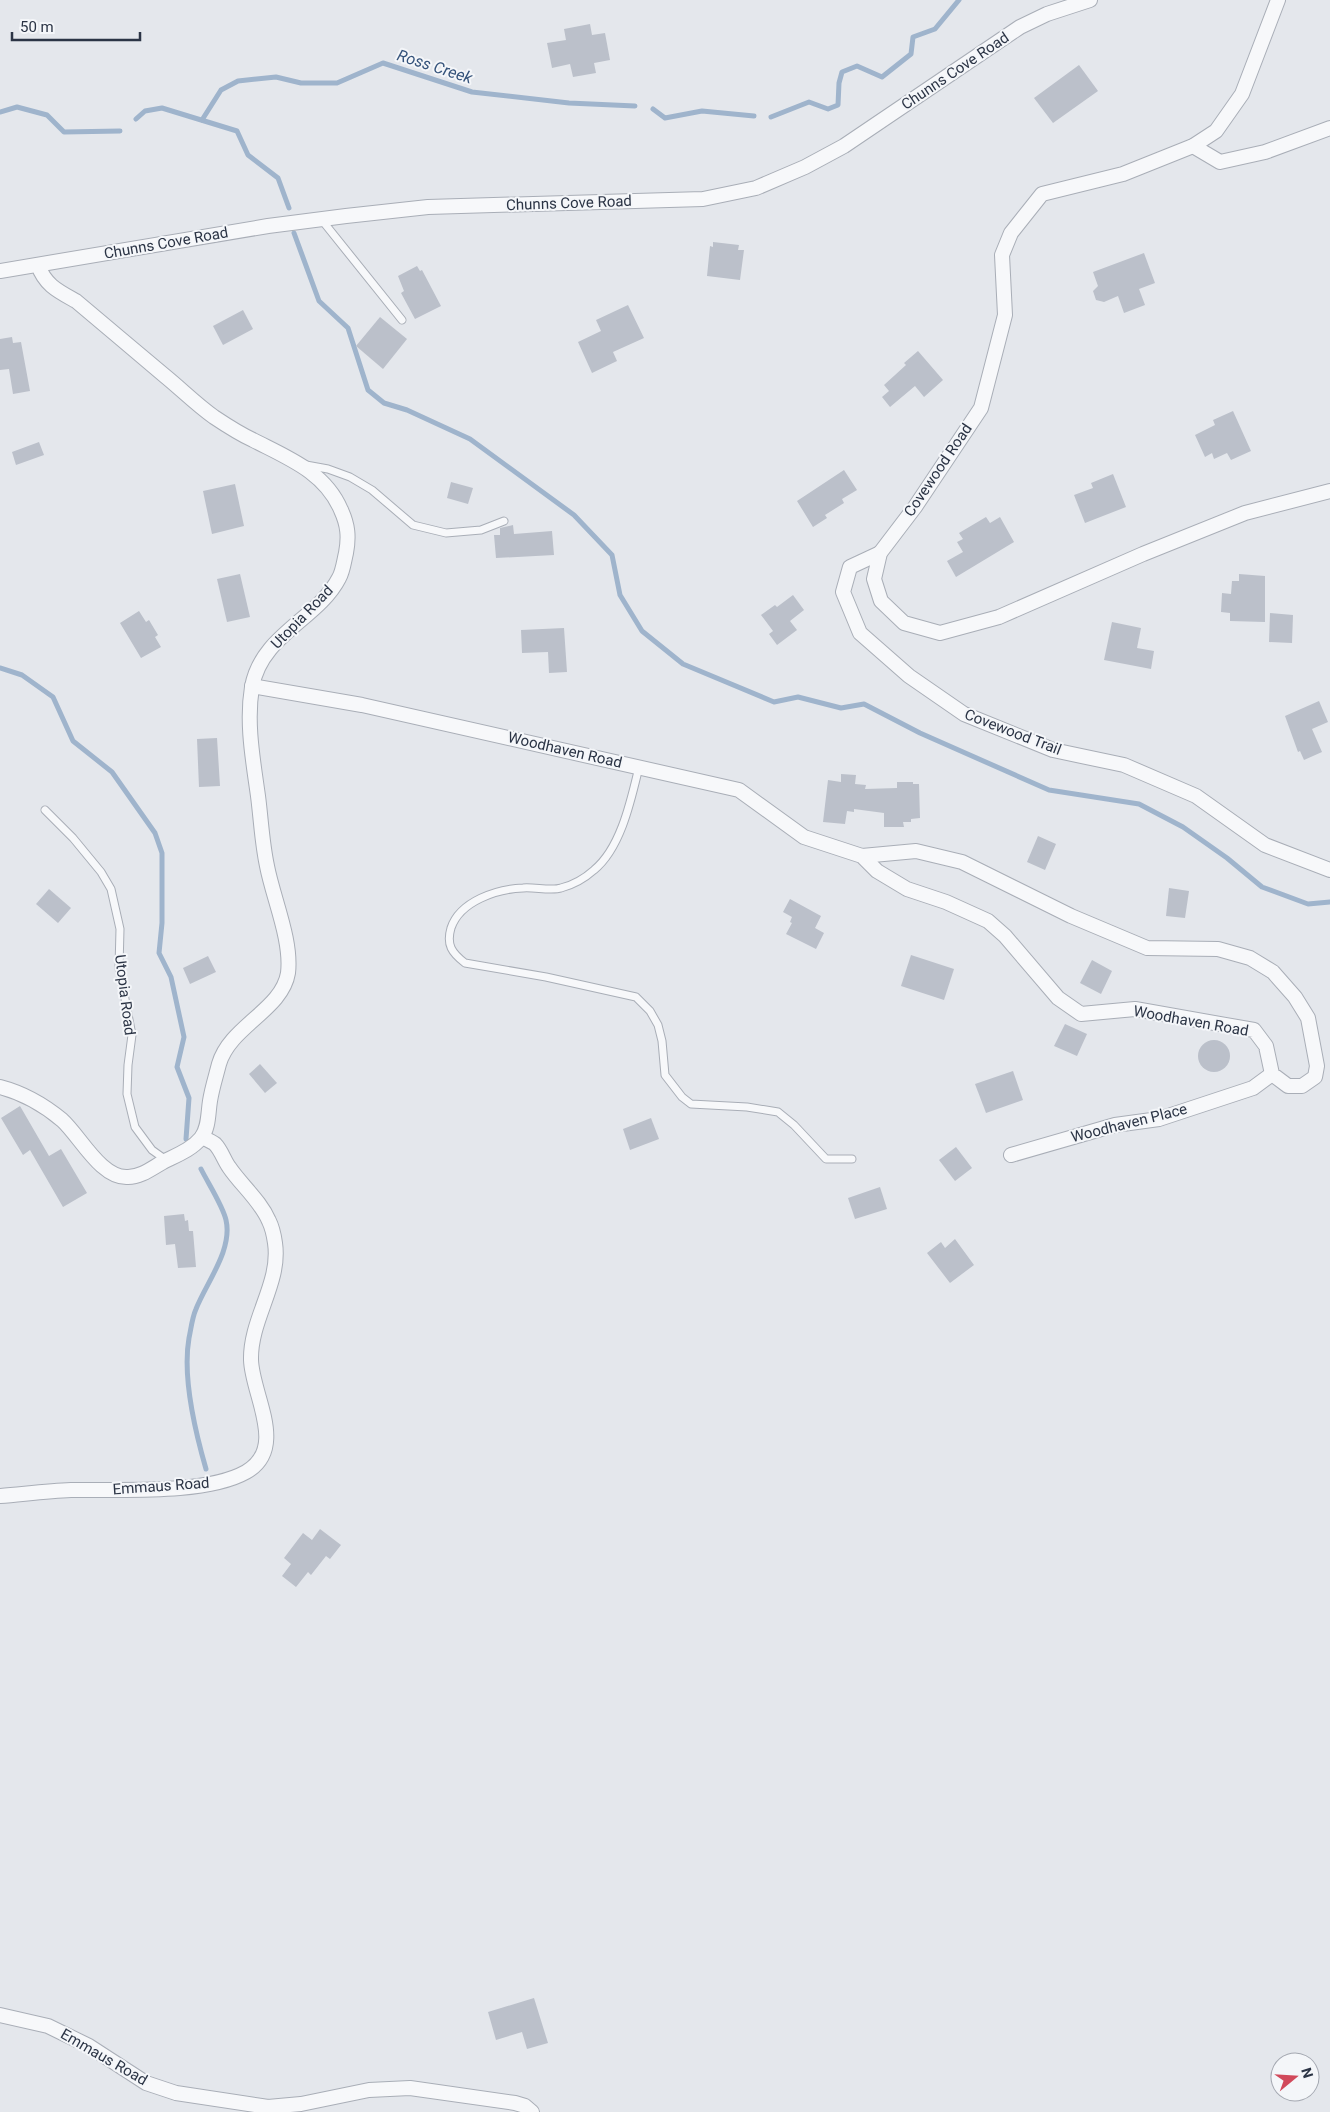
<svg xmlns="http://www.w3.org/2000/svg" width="1330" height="2112" font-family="Roboto,sans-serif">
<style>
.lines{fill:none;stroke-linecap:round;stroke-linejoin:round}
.stream{stroke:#9fb4cc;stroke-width:5}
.building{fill:#bbc0ca}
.service-casing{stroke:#a9aeb7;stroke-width:9}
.minor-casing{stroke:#a9aeb7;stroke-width:16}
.service{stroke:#f7f8fa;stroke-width:7}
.minor{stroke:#f7f8fa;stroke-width:14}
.labels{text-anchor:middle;stroke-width:4;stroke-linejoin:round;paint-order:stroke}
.street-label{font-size:15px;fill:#2b3445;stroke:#f4f6f9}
.water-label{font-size:16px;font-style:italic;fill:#34527a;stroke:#f4f6f9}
</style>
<rect width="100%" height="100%" fill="#e4e7ec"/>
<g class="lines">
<g class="stream">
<path d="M653,109l12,9 37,-7 52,5"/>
<path d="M0,112l17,-5 30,8 17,17 56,-1"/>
<path d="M771,117l38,-15 19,7 10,-4 1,-22 3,-11 15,-6 25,11 29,-23 2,-17 22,-8 24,-29"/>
<path d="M136,119l9,-8 17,-3 75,23 11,24 30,23 11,30"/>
<path d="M202,120l19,-30 17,-9 38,-4 25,6h36l46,-20 89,29 97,11 66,3"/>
<path d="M294,233l25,68 29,27 20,62 16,13 23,7 63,29 104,76 38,40 8,40 22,36 41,33 91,38 24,-5 43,11 23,-4 56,29 129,57 90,14 44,23 44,31 35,29 46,17 22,-2"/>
<path d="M0,668l22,7 31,22 20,44 39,31 43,61 7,20v70l-3,30 12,24 13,60 -7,30 12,31 -3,41"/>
<path d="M201,1169c7,14 22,37 25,51 7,30 -20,63 -30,89 -4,9 -5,20 -7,29 -7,40 6,93 17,131"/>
</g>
</g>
<g class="building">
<path d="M590,24l2,11 13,-2 5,27 -16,3 2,10 -23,4 -3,-13 -18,4 -5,-25 19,-3 -2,-11z"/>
<path d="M1079,65l19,26 -45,32 -19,-25z"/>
<path d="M713,242l26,3 -1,5h6l-4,30 -33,-4 3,-30 3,1z"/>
<path d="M1144,253l11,30 -16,6 6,16 -21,8 -6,-17 -14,6 -8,-2 -3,-9 5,-5 -5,-14z"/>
<path d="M417,266l3,5 2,-1 19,36 -26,13 -14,-26 3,-2 -6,-15z"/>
<path d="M628,305l16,33 -31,14 4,9 -25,12 -14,-31 23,-11 -5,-11z"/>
<path d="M243,310l10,19 -30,16 -10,-19z"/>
<path d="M380,317l27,22 -24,30 -27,-23z"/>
<path d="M12,337l1,6 8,-1 9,49 -17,3 -4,-25 -9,1v-31z"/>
<path d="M918,351l25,29 -19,17 -9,-11 -25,21 -8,-10 7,-6 -5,-6 22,-20 -2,-2z"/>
<path d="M1233,411l18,40 -20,9 -4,-7 -13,6 -2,-6 -7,4 -10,-22 20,-10 -2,-5z"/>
<path d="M39,442l5,13 -28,10 -4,-13z"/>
<path d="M844,470l13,20 -15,9 2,4 -19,12 2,3 -14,9 -16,-26z"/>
<path d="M1113,474l13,33 -41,16 -11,-28 19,-7 -2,-5z"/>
<path d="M451,482l22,6 -5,16 -21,-6z"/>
<path d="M235,484l9,42 -32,8 -9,-43z"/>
<path d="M986,517l4,6 10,-6 14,25 -58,35 -9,-16 16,-9 -6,-10 6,-3 -4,-6z"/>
<path d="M513,525l1,9 38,-3 2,24 -58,3 -2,-23h6v-7z"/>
<path d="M240,574l10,43 -23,5 -10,-43z"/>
<path d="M1239,574l26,2v46l-35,-1v-8l-9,-1 1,-19 9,1 1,-13h7z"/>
<path d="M793,595l11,15 -14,11 7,9 -20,15 -8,-11 4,-3 -12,-16 14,-10 2,2z"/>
<path d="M139,611l7,11 3,-2 9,15 -3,2 6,10 -20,11 -21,-35z"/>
<path d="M1270,613l23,2 -1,28 -23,-1z"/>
<path d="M1112,622l29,6 -4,20 17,3 -3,18 -47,-9z"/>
<path d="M564,628l3,44 -18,1 -1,-21 -26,1 -1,-23z"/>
<path d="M1319,701l9,21 -16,7 10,23 -18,8 -4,-9 -2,1 -13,-36z"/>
<path d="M217,738l3,48 -21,1 -2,-48z"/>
<path d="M841,774l15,1 -1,9 11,1 -1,4 32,-1v-6h16v2h6l1,34 -9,1v3h-8l1,5h-20v-14l-30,-4v3l-7,-1 -2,13 -22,-2 5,-42 13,2z"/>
<path d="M1038,836l18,8 -11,26 -18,-8z"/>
<path d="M1169,888l20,3 -4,27 -19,-2z"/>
<path d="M49,889l22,19 -13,15 -22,-19z"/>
<path d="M790,899l31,17 -6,12 9,5 -8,16 -30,-15 6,-11 -2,-1 2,-5 -9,-5z"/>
<path d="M911,955l43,14 -10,31 -43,-14z"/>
<path d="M208,956l8,16 -26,12 -7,-16z"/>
<path d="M1092,960l20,11 -11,23 -21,-11z"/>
<path d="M1065,1024l22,10 -10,22 -23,-10z"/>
<circle cx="1214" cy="1056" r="16"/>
<path d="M260,1064l17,19 -12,10 -16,-19z"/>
<path d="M1013,1071l10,29 -37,13 -11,-29z"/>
<path d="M20,1106l29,50 12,-7 26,44 -24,14 -33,-57 -7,5 -22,-37z"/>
<path d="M651,1118l8,21 -29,11 -7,-21z"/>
<path d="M956,1147l16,21 -17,13 -16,-21z"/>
<path d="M880,1187l7,22 -32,10 -7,-21z"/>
<path d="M184,1214l1,7 3,-1 1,11h4l3,36 -18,1 -3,-24 -9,1 -2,-29z"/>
<path d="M955,1239l19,26 -24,18 -23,-30 14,-11 4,6z"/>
<path d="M320,1529l21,16 -11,14 -4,-3 -15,19 -3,-3 -12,15 -14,-11 9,-12 -7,-6 19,-25 9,7z"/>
<path d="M534,1998l14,45 -21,6 -5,-17 -26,8 -8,-28z"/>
</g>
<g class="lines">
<g class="service-casing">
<g id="service">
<path d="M321,219l81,101"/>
<path d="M306,465l22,4 22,8 22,13 41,35 33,8 35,-3 23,-9"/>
<path d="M639,767c-8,33 -18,81 -45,103 -9,8 -21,15 -33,18 -9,3 -27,-1 -38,0 -26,1 -63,13 -72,40 -5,17 1,25 14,35l81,14 90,20 14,14 8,14 4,16 3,34 17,22 9,7 56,3 31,5 16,13 32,34h26"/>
<path d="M45,810l28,28 28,34 10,17 9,40 -1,39 13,67 -4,30 -1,29 8,33 17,23 14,10"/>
</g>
</g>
<g class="minor-casing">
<g id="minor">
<path d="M1278,0l-36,94 -26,37 -23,15 -70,28 -81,20 -31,39 -9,22 3,60 -24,93 -66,99 -35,46 -6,26 7,22 23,22 36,10 59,-16 144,-63 102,-41 85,-22"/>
<path d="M1193,146l27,16 45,-10 65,-24"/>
<path d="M0,271l268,-45 78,-10 82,-9 275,-8 53,-11 49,-21 39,-21 176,-119 27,-13 43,-14"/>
<path d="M880,553l-30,14 -7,25 17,41 49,43 55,38 89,36 71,15 72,31 69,49 65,25"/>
<path d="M252,686l110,19 377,85 65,47 58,19 54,-5 46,11 109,54 76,32 71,1 32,9 23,14 22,25 13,21 9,48 -2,11 -13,9h-14l-16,-12 -6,-28 -12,-16 -119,-21 -54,5 -23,-16 -53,-62 -17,-15 -42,-19 -39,-13 -30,-18 -15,-15"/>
<path d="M0,1087c23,6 44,18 62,33 18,16 39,59 66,57 13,0 24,-9 35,-15 14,-7 28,-12 38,-24 8,-10 7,-25 9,-37 2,-13 6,-25 9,-37 11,-38 63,-54 69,-91 4,-33 -15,-75 -21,-107 -5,-23 -6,-47 -9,-70 -5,-36 -12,-73 -6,-109 9,-52 66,-68 87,-109 4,-7 5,-17 7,-25 3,-16 2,-28 -5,-43 -16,-38 -53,-52 -88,-70 -13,-6 -27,-15 -39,-23 -17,-12 -33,-28 -49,-41 -30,-25 -59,-50 -89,-75 -18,-10 -31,-16 -38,-36"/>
<path d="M1011,1155l104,-30 44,-6 94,-31 19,-14"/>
<path d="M0,1496c24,-2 48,-5 71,-6 48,-1 134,5 175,-18 42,-24 6,-77 5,-112 -1,-41 30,-77 24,-117 -1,-7 -3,-16 -6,-22 -9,-21 -28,-36 -40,-54 -5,-7 -8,-17 -14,-23 -4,-3 -9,-5 -13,-7"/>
<path d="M0,2015l48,11 41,20 57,37 30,10 92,14 33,-3 68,-14 41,-2 105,15 10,3 7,6"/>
</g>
</g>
<use href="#service" class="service"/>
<use href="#minor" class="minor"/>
</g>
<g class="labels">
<g class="street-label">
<text transform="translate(955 71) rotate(-34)" y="5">Chunns Cove Road</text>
<text transform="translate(569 203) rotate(-2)" y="5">Chunns Cove Road</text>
<text transform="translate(166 243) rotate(-10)" y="5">Chunns Cove Road</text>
<text transform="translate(938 470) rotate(-56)" y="5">Covewood Road</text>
<text transform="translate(302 617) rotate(-46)" y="5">Utopia Road</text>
<text transform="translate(1013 732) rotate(21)" y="5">Covewood Trail</text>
<text transform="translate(565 750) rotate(13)" y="5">Woodhaven Road</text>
<text transform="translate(125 995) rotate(83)" y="5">Utopia Road</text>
<text transform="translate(1191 1021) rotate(10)" y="5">Woodhaven Road</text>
<text transform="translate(1129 1123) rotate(-14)" y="5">Woodhaven Place</text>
<text transform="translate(161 1486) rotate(-4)" y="5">Emmaus Road</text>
<text transform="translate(104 2057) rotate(30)" y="5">Emmaus Road</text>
</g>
<g class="water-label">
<text transform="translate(435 66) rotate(18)" y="6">Ross Creek</text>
</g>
</g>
<g transform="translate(1295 2077) rotate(72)"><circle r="24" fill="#f4f6f9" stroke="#a4a8b1"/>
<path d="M0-4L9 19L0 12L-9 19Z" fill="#d1495b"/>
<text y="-8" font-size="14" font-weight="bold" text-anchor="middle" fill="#2b3445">N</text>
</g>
<path d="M12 32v8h128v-8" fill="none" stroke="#2b3445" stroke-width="2.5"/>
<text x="20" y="32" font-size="15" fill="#2b3445" stroke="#f4f6f9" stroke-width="4" paint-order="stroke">50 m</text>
</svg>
